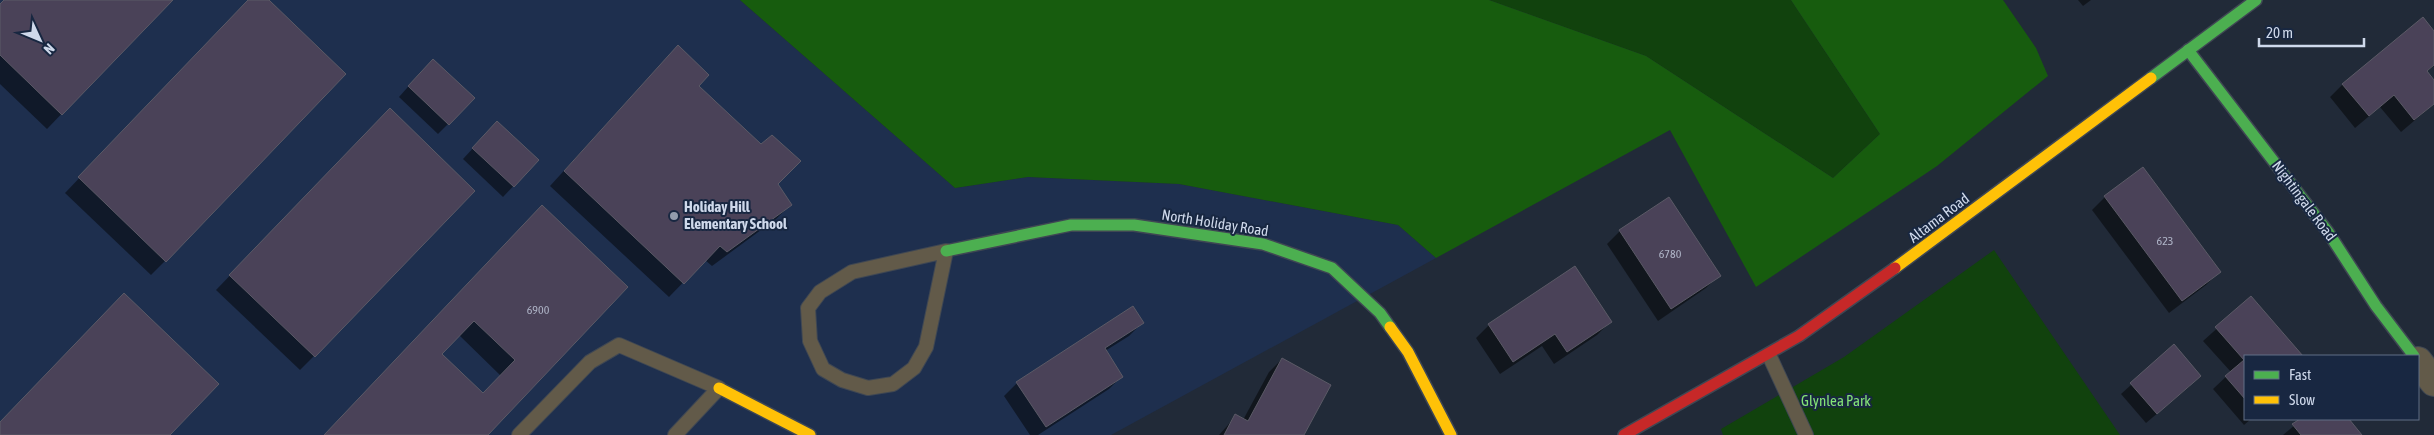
<svg xmlns="http://www.w3.org/2000/svg" width="2434" height="435" font-family="'Asap Condensed',sans-serif">
<style>
.built{fill:#1e2f4e}
.green{fill:#11420d}
.forest{fill:#175c0e}
.shadow{fill:#0007;fill-rule:evenodd}
.building{fill:#4a4258;stroke:#5b5a66;fill-rule:evenodd}
.lines{fill:none;stroke-linecap:round;stroke-linejoin:round}
.lane-casing{stroke:#3f4753;stroke-width:16}
.street-casing{stroke:#3f4753;stroke-width:30}
.fast-casing{stroke:#3f4753;stroke-width:14}
.slow-casing{stroke:#3f4753;stroke-width:14}
.jam-casing{stroke:#3f4753;stroke-width:14}
.lane{stroke:#625a49;stroke-width:14}
.street{stroke:#625a49;stroke-width:28}
.fast{stroke:#4caf50;stroke-width:11}
.slow{stroke:#ffc107;stroke-width:11}
.jam{stroke:#c62828;stroke-width:11}
.poi-dot{fill:#929cac;stroke:#182741;stroke-width:2}
.labels{text-anchor:middle;stroke-width:4;stroke-linejoin:round;paint-order:stroke}
.number-label{font-size:12px;fill:#aeb3c6}
.street-label{font-size:15px;fill:#cfd9eb;stroke:#182741}
.poi-label{font-size:15px;font-weight:bold;fill:#cfd9eb;stroke:#182741;text-anchor:start}
.park-label{font-size:15px;fill:#83e276;stroke:#182741}
</style>
<rect width="100%" height="100%" fill="#212a38"/>
<path class="built" d="M0,0h740l215,188 73,-11 151,7 219,41 38,33 -325,177h-1111z"/>
<g class="green">
<path d="M1489,0h302l89,134 -47,44 -187,-122z"/>
<path d="M1994,250l126,185h-397l-2,-6 123,-72z"/>
</g>
<path class="forest" d="M740,0h749l157,56 187,122 47,-44 -89,-134h212l33,48 12,28 -111,90 -181,121 -86,-157 -234,128 -38,-33 -219,-41 -151,-7 -73,11z"/>
<g class="shadow">
<path d="M5,0h166l-124,129 -47,-45v-78z"/>
<path d="M249,0h19l-103,261 -14,14 -86,-82z"/>
<path d="M2078,0h13l-8,6z"/>
<path d="M2434,33v33l-8,6 8,10v22l-33,28 -21,-25 -25,21 -25,-31 13,-13z"/>
<path d="M663,62l34,24 93,119 -14,14 -64,47 -7,-6 -36,37 -119,-111z"/>
<path d="M423,70l25,54 -10,10 -39,-37z"/>
<path d="M375,125l-61,231 -14,14 -84,-80z"/>
<path d="M487,133l50,28 -34,36 -40,-38z"/>
<path d="M2105,197l114,75 -13,13 -37,28 -77,-103z"/>
<path d="M528,221l99,66 -140,148h-162zM459,335l42,41 -18,18 -43,-40z"/>
<path d="M1620,231l99,44 -13,13 -48,33 -51,-77z"/>
<path d="M2251,298l50,58h-56v63h6l-7,6 -31,-36 18,-17 -28,-31z"/>
<path d="M1610,322l-13,13 -43,29 -12,-18 -42,28 -24,-36 13,-13z"/>
<path d="M1142,323l-13,13 -24,15 17,25 -13,13 -71,46h-8l-26,-39 13,-13z"/>
<path d="M2174,346l16,40 -44,37 -25,-29z"/>
<path d="M1282,359l20,76h-83l17,-19 7,4 26,-48z"/>
<path d="M2302,419h46l12,16h-77z"/>
</g>
<g class="building">
<path d="M4,0h169l-111,115 -62,-60v-51z"/>
<path d="M248,0h21l77,74 -180,188 -88,-85z"/>
<path d="M2423,17l11,14v34l-7,6 7,9v24l-20,16 -20,-25 -25,21 -27,-32z"/>
<path d="M678,45l31,30 -10,11 62,58 11,-9 29,26 -23,23 14,21 -65,47 -7,-6 -36,38 -120,-113z"/>
<path d="M433,59l42,39 -26,27 -41,-39z"/>
<path d="M390,108l85,83 -160,166 -86,-82z"/>
<path d="M497,121l42,39 -25,27 -42,-39z"/>
<path d="M2143,167l78,105 -39,29 -78,-105z"/>
<path d="M1669,197l52,79 -50,33 -52,-79z"/>
<path d="M542,205l86,82 -140,148h-164zM474,321l41,39 -32,33 -41,-39z"/>
<path d="M1575,266l37,56 -45,30 -12,-18 -42,28 -25,-38z"/>
<path d="M124,293l95,91 -49,51h-170v-13z"/>
<path d="M2251,296l52,60h-58v43l-20,-23 19,-16 -29,-33z"/>
<path d="M1133,306l11,17 -39,25 18,29 -77,50 -30,-45z"/>
<path d="M2174,344l27,32 -44,38 -27,-31z"/>
<path d="M1282,358l49,27 -27,50h-80l11,-21 13,7z"/>
<path d="M2300,419h49l13,16h-61l-9,-11z"/>
</g>
<g class="lines">
<g class="lane-casing">
<g id="lane">
<path d="M946,251l-20,96 -12,21 -21,16 -25,4 -26,-8 -19,-11 -13,-28 -2,-33 12,-16 32,-20z"/>
<path d="M1769,355l37,80"/>
<path d="M519,435l71,-73 29,-17 100,43 -44,47"/>
</g>
</g>
<g class="street-casing">
<path id="street" d="M2418,361l16,21"/>
</g>
<g class="fast-casing">
<g id="fast">
<path d="M2188,50l140,182 48,74 38,50"/>
<path d="M2151,78l105,-78"/>
<path d="M946,251l125,-26h63l129,19 69,24 48,45 10,14"/>
</g>
</g>
<g class="slow-casing">
<g id="slow">
<path d="M1895,268l256,-190"/>
<path d="M1390,327l18,25 43,83"/>
<path d="M719,388l91,47"/>
</g>
</g>
<g class="jam-casing">
<path id="jam" d="M1624,435l175,-99 96,-68"/>
</g>
<use href="#lane" class="lane"/>
<use href="#street" class="street"/>
<use href="#fast" class="fast"/>
<use href="#slow" class="slow"/>
<use href="#jam" class="jam"/>
</g>
<circle class="poi-dot" cx="674" cy="216" r="5"/>
<g class="labels">
<g class="number-label">
<text x="2165" y="245">623</text>
<text x="1670" y="258">6780</text>
<text x="538" y="314">6900</text>
</g>
<g class="street-label">
<text transform="translate(2304 201) rotate(53)" y="5">Nightingale Road</text>
<text transform="translate(1939 218) rotate(-37)" y="5">Altama Road</text>
<text transform="translate(1215 223) rotate(9)" y="5">North Holiday Road</text>
</g>
<g class="poi-label">
<text x="684" y="212">Holiday Hill<tspan x="684" dy="17">Elementary School</tspan></text>
</g>
<g class="park-label">
<text x="1836" y="406">Glynlea Park</text>
</g>
</g>
<rect x="2244" y="355" width="175" height="65" fill="#182741" stroke="#616e85"/>
<rect x="2254" y="371" width="25" height="8" fill="#4caf50" stroke="#616e85"/>
<text x="2289" y="380" font-size="15" fill="#cfd9eb">Fast</text>
<rect x="2254" y="396" width="25" height="8" fill="#ffc107" stroke="#616e85"/>
<text x="2289" y="405" font-size="15" fill="#cfd9eb">Slow</text>
<g transform="translate(40 40) rotate(134)" stroke="#182741" stroke-width="4" paint-order="stroke">
<path d="M0-4L9 19L0 12L-9 19Z" fill="#cfd9eb"/>
<text y="-8" font-size="14" font-weight="bold" text-anchor="middle" fill="#cfd9eb">N</text>
</g>
<path d="M2259 38v8h105v-8" fill="none" stroke="#cfd9eb" stroke-width="2.5"/>
<text x="2266" y="38" font-size="15" fill="#cfd9eb" stroke="#182741" stroke-width="4" paint-order="stroke">20 m</text>
</svg>
